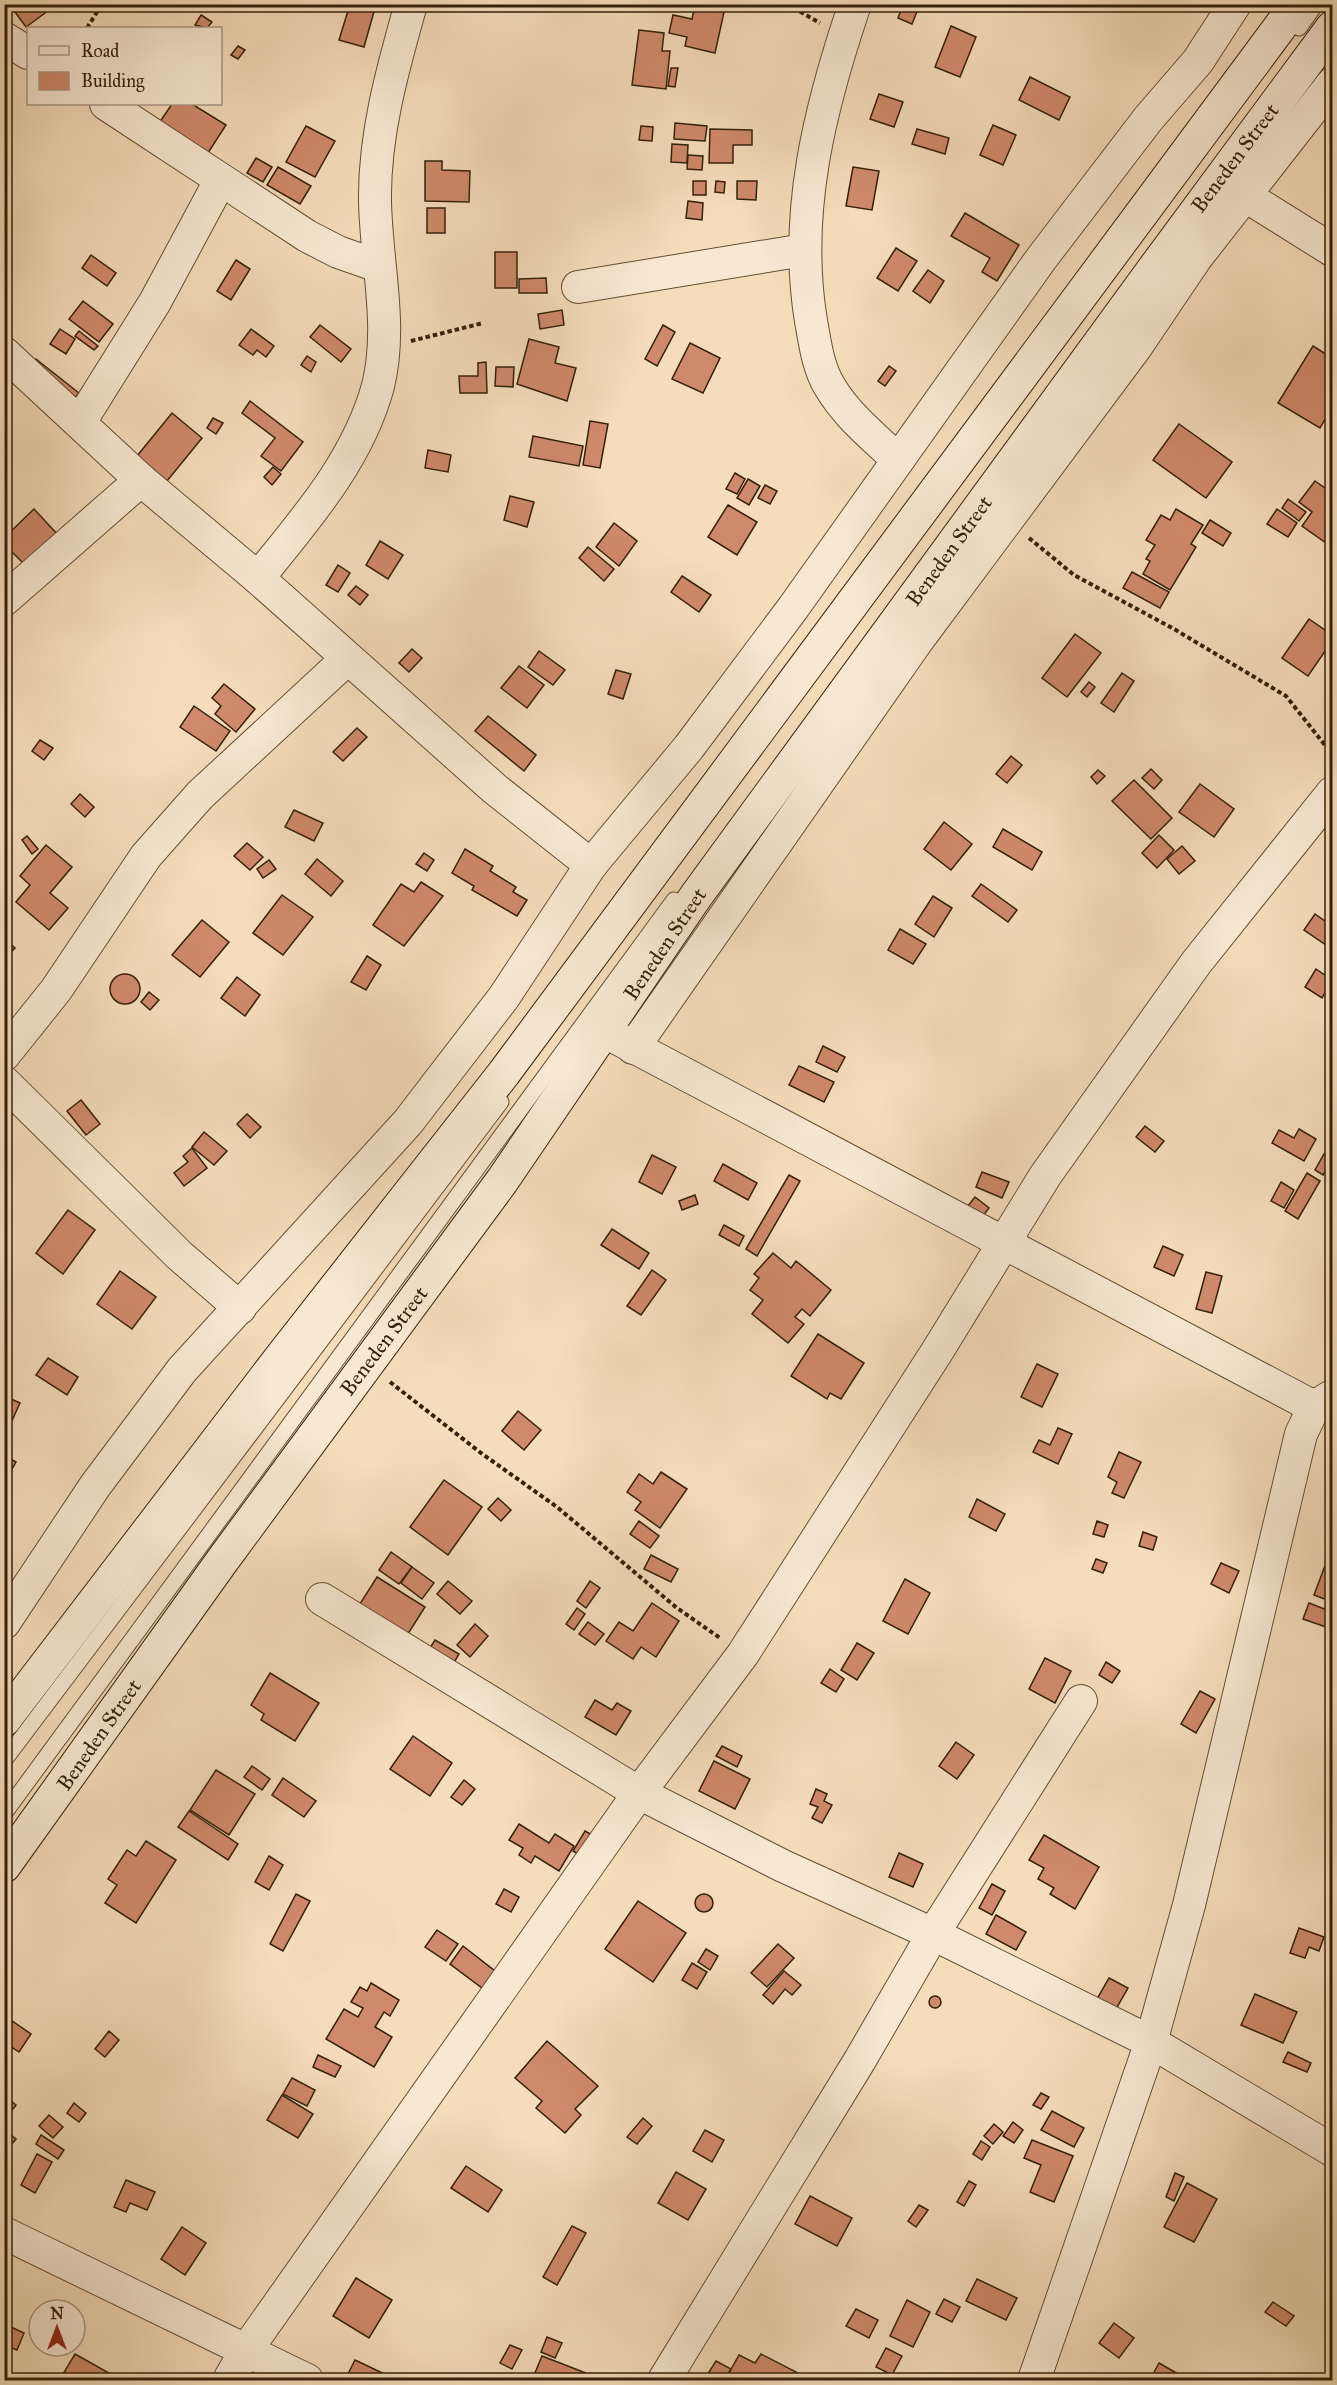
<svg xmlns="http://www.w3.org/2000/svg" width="1337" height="2385" font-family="'IM FELL Great Primer',serif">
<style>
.building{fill:#cf896c;stroke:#342009;stroke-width:1.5}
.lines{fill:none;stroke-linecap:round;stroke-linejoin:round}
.lane-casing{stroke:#644f35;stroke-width:17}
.street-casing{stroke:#644f35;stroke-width:34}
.secondary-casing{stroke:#342009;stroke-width:35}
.path{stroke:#342009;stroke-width:4;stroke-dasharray:4.5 3;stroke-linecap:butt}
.lane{stroke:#f8e8d2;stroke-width:15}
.street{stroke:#f8e8d2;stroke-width:32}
.secondary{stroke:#f8e8d2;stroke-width:33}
.labels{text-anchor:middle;stroke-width:5;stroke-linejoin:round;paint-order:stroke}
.street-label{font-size:21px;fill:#342009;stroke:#f8e8d2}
</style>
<rect width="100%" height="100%" fill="#f5dcba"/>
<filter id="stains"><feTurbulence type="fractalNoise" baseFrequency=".00333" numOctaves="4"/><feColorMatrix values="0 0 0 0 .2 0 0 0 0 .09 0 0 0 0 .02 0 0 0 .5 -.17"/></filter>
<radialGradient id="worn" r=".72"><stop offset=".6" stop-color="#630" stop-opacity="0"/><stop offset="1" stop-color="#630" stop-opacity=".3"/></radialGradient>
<g class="building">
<path d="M9,4h30l6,9 -19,14z"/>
<path d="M350,4l25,4 -11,39 -25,-7z"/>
<path d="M903,4h17l-8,20 -14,-6z"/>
<path d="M695,5l29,7 -9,41 -30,-7 2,-9 -18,-4 4,-18 19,4z"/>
<path d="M201,15l11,7 -5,6 -12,-3z"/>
<path d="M951,26l25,11 -16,40 -25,-10z"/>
<path d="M639,30l25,3 -2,18h8l-4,38 -34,-4z"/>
<path d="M238,46l7,4 -7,9 -7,-4z"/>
<path d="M671,68h7l-3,19 -7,-1z"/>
<path d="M1030,77l40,20 -11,23 -40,-20z"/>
<path d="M879,94l24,8 -9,25 -24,-8z"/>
<path d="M172,104h20l34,21 -20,31 -49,-30z"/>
<path d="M675,123l32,3 -2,15 -31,-2z"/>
<path d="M993,125l23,10 -13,30 -23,-10z"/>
<path d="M306,126l29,15 -20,36 -29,-15z"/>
<path d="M641,126l12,1 -1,14 -13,-1z"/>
<path d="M710,129l42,1v15h-19v18h-24z"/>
<path d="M917,129l32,9 -4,16 -33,-10z"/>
<path d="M672,144l16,1 -1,18 -16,-1z"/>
<path d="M688,155l15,1 -1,14 -15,-1z"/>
<path d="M256,158l16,9 -9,15 -16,-9z"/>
<path d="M425,161h17v9l28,1 -1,31 -44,-1z"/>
<path d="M278,167l33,19 -11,18 -33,-19z"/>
<path d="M853,167l26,4 -7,39 -26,-4z"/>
<rect x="693" y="181" width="13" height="14"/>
<path d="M716,181l9,1 -1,11 -9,-1z"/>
<path d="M737,181h20l-1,19 -19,-1z"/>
<path d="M688,201l15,2 -1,17 -16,-2z"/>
<rect x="427" y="208" width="18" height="25"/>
<path d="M965,213l54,32 -22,36 -15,-9 8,-14 -39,-22z"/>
<path d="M896,248l21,13 -19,30 -21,-13z"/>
<rect x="495" y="252" width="22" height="36"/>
<path d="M91,255l25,18 -9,13 -25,-18z"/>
<path d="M236,260l14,9 -19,31 -14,-9z"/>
<path d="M928,270l16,11 -14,22 -17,-12z"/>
<path d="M546,278l1,15h-28v-14z"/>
<path d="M83,301l30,23 -14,18 -30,-23z"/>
<path d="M562,310l2,15 -24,4 -2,-15z"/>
<path d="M320,325l31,24 -10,13 -31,-25z"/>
<path d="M663,325l12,7 -18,34 -12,-7z"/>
<path d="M60,329l15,10 -9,15 -16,-10z"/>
<path d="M251,329l23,17 -8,11 -9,-7 -4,5 -14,-10z"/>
<path d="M79,331l19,15 -4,4 -19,-14z"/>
<path d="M529,339l30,8 -4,16 21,5 -9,33 -50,-17z"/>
<path d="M690,343l30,15 -17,35 -31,-14z"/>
<path d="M1313,346l19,12v49l-12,21 -42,-25z"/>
<path d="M307,356l9,6 -5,10 -10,-7z"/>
<path d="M36,359l43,34 -8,10 -43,-33z"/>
<path d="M486,362l1,31h-27l-1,-17h19v-13z"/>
<path d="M889,366l7,5 -11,15 -7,-5z"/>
<path d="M496,367h18l-1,20 -18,-1z"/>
<path d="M250,401l53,41 -22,29 -20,-15 14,-18 -33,-25z"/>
<path d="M172,413l30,25 -35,43 -30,-25z"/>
<path d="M213,418l10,5 -7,11 -9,-6z"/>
<path d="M590,421l18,3 -8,44 -17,-3z"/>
<path d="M1179,424l53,38 -26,36 -53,-38z"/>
<path d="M533,436l50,10 -4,20 -50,-9z"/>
<path d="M428,450l23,5 -3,17 -23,-4z"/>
<path d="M273,467l8,7 -9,11 -8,-8z"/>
<path d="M735,473l10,6 -8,15 -11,-5z"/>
<path d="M748,479l12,7 -11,19 -12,-7z"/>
<path d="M1315,481l13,9 4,-6v50l-6,9 -24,-17 10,-14 -13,-10z"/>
<path d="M765,485l12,6 -7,13 -12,-6z"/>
<path d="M510,496l24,6 -7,25 -23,-7z"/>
<path d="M1288,499l18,13 -7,9 -17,-13z"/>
<path d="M728,505l29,17 -20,33 -29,-18z"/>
<path d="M34,509l25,27 -32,31 -23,-23v-6z"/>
<path d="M1176,509l27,16 -12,19 5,3 -26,43 -27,-16 7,-13 -4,-2 9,-14 -9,-5 15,-25 9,5z"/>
<path d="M1277,509l20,14 -9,14 -21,-13z"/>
<path d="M1210,520l21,13 -8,13 -21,-13z"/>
<path d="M614,523l23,18 -18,25 -23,-19z"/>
<path d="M380,541l23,14 -15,24 -22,-14z"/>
<path d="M588,547l26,22 -10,12 -25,-23z"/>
<path d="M338,565l12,8 -12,19 -12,-7z"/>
<path d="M1132,572l37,20 -9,16 -37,-20z"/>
<path d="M682,576l29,19 -12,17 -28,-20z"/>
<path d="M356,586l12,9 -8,10 -12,-10z"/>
<path d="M1309,619l23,16v6l-24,35 -26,-18z"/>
<path d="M1075,634l26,19 -34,44 -25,-19z"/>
<path d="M412,649l10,9 -13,14 -10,-9z"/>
<path d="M539,651l26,19 -12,15 -25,-18z"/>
<path d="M519,666l25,19 -17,23 -26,-20z"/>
<path d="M616,670l15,4 -8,25 -15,-5z"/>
<path d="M1122,673l12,8 -20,31 -13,-9z"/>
<path d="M1089,682l6,5 -8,10 -6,-5z"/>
<path d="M224,684l31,25 -19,23 -21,-18 6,-8 -9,-8z"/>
<path d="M194,706l36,25 -14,20 -36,-24z"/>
<path d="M488,716l48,39 -12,16 -49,-40z"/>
<path d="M357,728l10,9 -24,24 -10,-9z"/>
<path d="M40,740l13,8 -9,12 -12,-9z"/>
<path d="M1011,756l11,9 -15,18 -11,-9z"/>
<path d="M1151,769l11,11 -8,9 -12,-11z"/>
<path d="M1098,770l7,6 -8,8 -6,-7z"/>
<path d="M1134,780l38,38 -21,21 -39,-38z"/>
<path d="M1200,784l34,25 -20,28 -35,-25z"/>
<path d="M80,794l14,13 -9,10 -14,-13z"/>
<path d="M294,810l29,13 -9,18 -29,-14z"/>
<path d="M944,822l28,22 -21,26 -27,-21z"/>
<path d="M1003,829l39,23 -10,18 -39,-23z"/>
<path d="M1159,835l15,15 -17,18 -15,-15z"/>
<path d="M27,836l11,13 -6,5 -10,-14z"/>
<path d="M247,843l16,14 -13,13 -16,-14z"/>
<path d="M46,845l26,22 -22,26 18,15 -19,22 -33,-28 14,-17 -10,-9z"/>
<path d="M1182,846l13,15 -16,13 -12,-15z"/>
<path d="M465,849l28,17 -3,5 26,16 -3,5 14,8 -10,16 -45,-26 2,-4 -22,-13z"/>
<path d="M424,853l10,7 -7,11 -11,-7z"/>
<path d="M317,859l26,22 -12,15 -26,-22z"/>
<path d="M269,860l7,9 -13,9 -6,-9z"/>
<path d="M421,882l22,14 -39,50 -31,-21 28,-41 13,8z"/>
<path d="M981,884l36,26 -9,12 -36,-26z"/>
<path d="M282,895l31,22 -30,38 -30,-22z"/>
<path d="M933,896l19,12 -18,29 -19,-13z"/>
<path d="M1315,914l17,12v23l-28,-19z"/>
<path d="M202,920l27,22 -29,35 -28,-22z"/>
<path d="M900,929l26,15 -13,20 -25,-14z"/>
<path d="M4,938l11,10 -11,11z"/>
<path d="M367,956l14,9 -15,25 -15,-8z"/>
<path d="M1316,969l16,11 -10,18 -17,-11z"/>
<circle cx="125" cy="989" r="15"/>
<path d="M237,977l23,18 -15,21 -24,-18z"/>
<path d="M149,992l10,8 -9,10 -9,-8z"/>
<path d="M823,1046l22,11 -8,15 -21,-10z"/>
<path d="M799,1066l35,16 -10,20 -35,-17z"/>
<path d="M81,1100l19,24 -14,11 -19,-24z"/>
<path d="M247,1114l14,13 -11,11 -13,-14z"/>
<path d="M1145,1126l19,15 -9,11 -19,-15z"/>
<path d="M1299,1129l17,10 -12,22 -32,-18 7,-13 15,8z"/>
<path d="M204,1132l23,19 -13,14 -22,-18z"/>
<path d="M192,1148l15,20 -23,18 -10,-13 14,-11 -5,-6z"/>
<path d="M1324,1154l8,7 -9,14 -8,-5z"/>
<path d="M652,1155l24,12 -14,27 -23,-12z"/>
<path d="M723,1164l34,19 -9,17 -34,-19z"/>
<path d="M982,1172l27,10 -7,16 -26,-11z"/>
<path d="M1307,1173l13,8 -22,38 -13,-8z"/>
<path d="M789,1175l11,6 -43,75 -11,-7z"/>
<path d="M1281,1182l13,8 -10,18 -13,-7z"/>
<path d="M695,1195l3,9 -16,6 -3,-9z"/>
<path d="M975,1197l14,11 -10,13 -15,-10z"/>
<path d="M68,1210l27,20 -32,44 -27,-21z"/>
<path d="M724,1225l20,11 -5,10 -20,-11z"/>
<path d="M612,1229l37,24 -10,16 -38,-24z"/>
<path d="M1163,1246l20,9 -9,21 -20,-9z"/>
<path d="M773,1253l18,15 5,-7 35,29 -21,26 -8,-7 -7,8 9,7 -16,19 -36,-29 11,-14 -13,-10 9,-12 -5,-4z"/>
<path d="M652,1270l14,10 -25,35 -14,-9z"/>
<path d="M120,1271l36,26 -24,32 -35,-25z"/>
<path d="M1206,1272l16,4 -10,37 -16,-4z"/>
<path d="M818,1334l46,29 -23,36 -11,-6 -3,6 -36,-23z"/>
<path d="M48,1358l30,19 -11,18 -31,-20z"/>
<path d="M1037,1364l21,10 -16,33 -21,-10z"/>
<path d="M4,1396l16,7 -14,31 -2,-1z"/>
<path d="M518,1411l23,19 -17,20 -22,-19z"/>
<path d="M1058,1428l14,6 -14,30 -25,-12 6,-12 11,5z"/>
<path d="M1119,1452l22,10 -17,36 -12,-5 5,-11 -9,-5z"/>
<path d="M4,1455l12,7 -12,21z"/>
<path d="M661,1472l26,17 -27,39 -25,-18 6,-8 -14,-10 12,-18 14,10z"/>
<path d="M444,1480l38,27 -34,48 -38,-28z"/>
<path d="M498,1498l13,12 -10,11 -13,-12z"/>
<path d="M977,1499l28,15 -9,17 -27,-14z"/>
<path d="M639,1521l20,15 -9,12 -20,-14z"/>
<path d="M1097,1521l11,4 -4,12 -11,-3z"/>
<path d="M1143,1532l14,5 -4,13 -14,-4z"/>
<path d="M391,1552l21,15 -13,17 -20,-14z"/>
<path d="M651,1555l27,14 -7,13 -27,-13z"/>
<path d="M1329,1555l3,1v46l-18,-7z"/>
<path d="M1096,1559l11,4 -4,10 -11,-4z"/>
<path d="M1221,1563l18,8 -10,22 -18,-9z"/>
<path d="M412,1567l22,16 -12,16 -21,-16z"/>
<path d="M377,1577l48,30 -19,30 -48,-30z"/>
<path d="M905,1579l25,14 -22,41 -25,-13z"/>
<path d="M448,1581l24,20 -12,13 -23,-20z"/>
<path d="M590,1581l10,7 -14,20 -9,-7z"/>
<path d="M652,1603l27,18 -23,36 -15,-10 -8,12 -27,-18 13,-19 14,9z"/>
<path d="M1309,1603l23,9 -6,15 -23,-8z"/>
<path d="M577,1608l8,6 -11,16 -8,-6z"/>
<path d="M588,1622l16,12 -9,11 -16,-11z"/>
<path d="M475,1624l13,12 -18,21 -13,-12z"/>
<path d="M435,1640l24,14 -7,12 -24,-15z"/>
<path d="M857,1643l17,10 -17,27 -16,-10z"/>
<path d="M1045,1658l26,13 -16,32 -26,-14z"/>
<path d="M1106,1662l14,9 -8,12 -13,-8z"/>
<path d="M830,1669l14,10 -8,13 -15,-9z"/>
<path d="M270,1673l49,30 -24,38 -34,-21 3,-6 -13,-9z"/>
<path d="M1200,1691l15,8 -19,34 -15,-9z"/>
<path d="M595,1700l17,10 5,-7 14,8 -15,24 -31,-18z"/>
<path d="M413,1736l39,27 -22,33 -40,-27z"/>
<path d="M956,1742l18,13 -17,24 -18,-13z"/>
<path d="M722,1746l20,10 -5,11 -21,-11z"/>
<path d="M714,1761l36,18 -15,30 -36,-18z"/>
<path d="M252,1766l18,13 -8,11 -18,-13z"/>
<path d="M216,1770l39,24 -26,41 -39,-25z"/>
<path d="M283,1778l33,23 -12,16 -32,-22z"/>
<path d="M464,1780l11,9 -13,16 -11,-8z"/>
<path d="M816,1789l11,5 -3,7 8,4 -10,18 -10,-5 6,-11 -8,-3z"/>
<path d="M189,1811l49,33 -10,16 -50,-33z"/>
<path d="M519,1824l30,19 6,-9 19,12 -15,25 -24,-15 -4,7 -12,-8 4,-7 -14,-8z"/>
<path d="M585,1831l14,8 -13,20 -13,-8z"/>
<path d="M1044,1835l55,32 -24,42 -25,-15 4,-6 -16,-9 6,-11 -15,-8z"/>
<path d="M146,1841l30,19 -40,63 -31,-20 12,-18 -9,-6 19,-29 9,6z"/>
<path d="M899,1853l24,11 -10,23 -24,-10z"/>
<path d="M269,1856l14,9 -14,25 -14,-8z"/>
<path d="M992,1884l13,7 -13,24 -13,-7z"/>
<path d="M504,1889l15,8 -8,15 -15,-8z"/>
<path d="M296,1894l14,7 -27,50 -13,-7z"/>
<circle cx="704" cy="1903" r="9"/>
<path d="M638,1901l48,32 -33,49 -48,-33z"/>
<path d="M996,1915l30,17 -10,18 -30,-16z"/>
<path d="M1299,1928l25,9 -5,14 -10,-4 -4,11 -15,-5z"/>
<path d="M437,1930l21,14 -12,17 -21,-14z"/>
<path d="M778,1944l16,14 -27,29 -16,-14z"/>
<path d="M463,1946l32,25 -13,17 -32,-24z"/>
<path d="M706,1949l12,7 -8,14 -12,-8z"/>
<path d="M692,1963l15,9 -10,17 -15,-9z"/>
<path d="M784,1971l17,14 -9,10 -7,-6 -12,15 -10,-9z"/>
<path d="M1109,1978l19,10 -12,21 -19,-10z"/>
<path d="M371,1983l28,17 -9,16 -6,-4 -9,15 17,10 -18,30 -48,-28 18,-30 14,8 5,-9 -12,-6 9,-15 7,4z"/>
<path d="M1255,1994l42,18 -14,31 -42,-18z"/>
<circle cx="935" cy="2002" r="6"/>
<path d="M5,2016l26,18 -12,18 -15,-10z"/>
<path d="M109,2031l10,9 -14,17 -10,-8z"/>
<path d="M547,2041l51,45 -23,23 6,6 -16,18 -29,-25 6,-7 -27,-23z"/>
<path d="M1288,2052l23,11 -4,9 -24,-10z"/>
<path d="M318,2055l23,11 -6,11 -22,-10z"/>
<path d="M292,2078l23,12 -8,16 -24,-12z"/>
<path d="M1041,2093l8,4 -8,12 -8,-4z"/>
<path d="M4,2095l12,10 -12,15z"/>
<path d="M282,2095l31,19 -15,24 -31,-18z"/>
<path d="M74,2103l12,10 -7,9 -12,-9z"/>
<path d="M1052,2111l32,17 -10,19 -33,-17z"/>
<path d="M49,2115l14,12 -10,11 -14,-12z"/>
<path d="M643,2118l9,8 -15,18 -10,-7z"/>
<path d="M1013,2122l10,8 -9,13 -11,-7z"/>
<path d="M994,2124l9,8 -10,12 -9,-8z"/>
<path d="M4,2129l12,10 -12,14z"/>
<path d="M705,2130l19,10 -12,22 -19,-11z"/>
<path d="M41,2135l23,15 -6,9 -22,-15z"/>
<path d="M1032,2140l41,16 -19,46 -24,-10 11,-27 -17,-7z"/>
<path d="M981,2141l9,6 -8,13 -9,-6z"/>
<path d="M37,2154l15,8 -17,31 -14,-8z"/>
<path d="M466,2166l36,24 -14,22 -37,-24z"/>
<path d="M676,2172l30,17 -18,31 -30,-17z"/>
<path d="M1175,2173l9,4 -10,24 -8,-4z"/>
<path d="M126,2180l29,12 -8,18 -17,-7 -4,9 -12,-5z"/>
<path d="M969,2181l7,4 -12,21 -7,-4z"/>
<path d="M1187,2183l30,16 -23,43 -30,-15z"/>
<path d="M810,2196l42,22 -15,28 -42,-22z"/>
<path d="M919,2205l9,5 -12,17 -8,-6z"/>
<path d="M572,2226l14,7 -29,52 -14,-8z"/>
<path d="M182,2227l24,16 -21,32 -24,-16z"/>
<path d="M356,2278l36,22 -23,38 -36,-22z"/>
<path d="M977,2279l40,19 -11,22 -40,-19z"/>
<path d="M944,2299l16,8 -8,15 -16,-8z"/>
<path d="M907,2300l23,12 -17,35 -23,-11z"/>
<path d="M1273,2302l21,14 -8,10 -21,-14z"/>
<path d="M856,2309l22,11 -9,18 -23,-12z"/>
<path d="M1114,2323l20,15 -15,20 -20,-15z"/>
<path d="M4,2324l20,9 -7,17 -13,-5z"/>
<path d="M547,2337l15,6 -7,15 -14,-6z"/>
<path d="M510,2345l12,5 -10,19 -12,-6z"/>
<path d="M886,2348l16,8 -10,19 -16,-8z"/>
<path d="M75,2354l41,23 -2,3 -54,-1z"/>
<path d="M761,2354l39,20 -3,6h-58l-11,-5 11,-20 16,8z"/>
<path d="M542,2356l54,21 -1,3h-63z"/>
<path d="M355,2360l40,19v1h-50z"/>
<path d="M716,2361l15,8 -7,11h-20z"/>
<path d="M1159,2363l21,12 -3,5h-21l-5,-2z"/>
</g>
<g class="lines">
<g class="lane-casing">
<g id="lane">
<path d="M1299,28l17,-24"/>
<path d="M4,1761l497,-659"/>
<path d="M4,1814l670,-914"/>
</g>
</g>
<g class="street-casing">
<g id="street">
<path d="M855,4c-35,103 -62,209 -44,317 4,22 7,47 19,66 17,29 44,50 68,73"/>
<path d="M4,38l24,15"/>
<path d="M106,104l201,132 31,16 40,14"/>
<path d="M1244,195l88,55"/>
<path d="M578,287l226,-37"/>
<path d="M4,353l137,127 117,98 237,211 96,76"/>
<path d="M80,422l75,-120 65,-121"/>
<path d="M258,578c47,-58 100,-118 120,-192 15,-60 -2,-124 -3,-185 -1,-67 18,-133 36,-197"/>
<path d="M4,600l137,-120"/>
<path d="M615,1037l699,370"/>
<path d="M633,1048l284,-407 219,-294 60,-89 136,-174"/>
<path d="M4,1055l52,-65 90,-134 54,-61 147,-136"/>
<path d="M4,1082l175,173 61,53"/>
<path d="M322,1599l317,194 144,73 150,68 218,108 181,108"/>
<path d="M4,1623l91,-137 87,-116 226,-248 96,-125 87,-132 98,-118 104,-139 248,-349 107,-140 50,-58 37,-57"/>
<path d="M4,2233l303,147"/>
<path d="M229,2380l16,-28 394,-559 104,-139 195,-304 107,-174 151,-213 136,-170"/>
<path d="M664,2380l196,-320 73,-126 148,-233"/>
<path d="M1034,2380l117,-338 38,-137 112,-471 13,-27 18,-11"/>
</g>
</g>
<g class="secondary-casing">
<g id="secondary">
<path d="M4,1720l278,-364 222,-283 793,-1069"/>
<path d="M4,1866l218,-305 280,-380 194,-285 457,-626 179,-242"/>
</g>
</g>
<g class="path">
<path d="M787,4l33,19"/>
<path d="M87,28l15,-24"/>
<path d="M411,341l72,-18"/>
<path d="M1029,538l45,37 100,54 112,67 46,58"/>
<path d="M390,1382l91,71 76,54 120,101 43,30"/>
</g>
<use href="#lane" class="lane"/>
<use href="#street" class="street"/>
<use href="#secondary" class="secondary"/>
</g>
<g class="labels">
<g class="street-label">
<text transform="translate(1235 158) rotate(-53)" y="7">Beneden Street</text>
<text transform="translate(949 551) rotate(-54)" y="7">Beneden Street</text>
<text transform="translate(665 944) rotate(-56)" y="7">Beneden Street</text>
<text transform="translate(384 1341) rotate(-53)" y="7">Beneden Street</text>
<text transform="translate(99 1735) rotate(-55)" y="7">Beneden Street</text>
</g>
</g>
<rect width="1337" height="2385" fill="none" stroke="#f5dcba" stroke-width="24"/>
<rect x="6" y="6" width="1325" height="2373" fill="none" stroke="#342009" stroke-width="3"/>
<rect x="12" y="12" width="1313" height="2361" fill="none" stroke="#342009" stroke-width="1.5"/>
<rect x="27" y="27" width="195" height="78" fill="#f8e8d2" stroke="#aa9882" stroke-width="1.5"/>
<rect x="39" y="46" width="30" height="9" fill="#f8e8d2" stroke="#aa9882" stroke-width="1.5"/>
<text x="81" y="57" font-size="18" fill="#342009">Road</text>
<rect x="39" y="72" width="30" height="18" fill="#cf896c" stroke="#aa9882" stroke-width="1.5"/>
<text x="81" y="87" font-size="18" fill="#342009">Building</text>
<g transform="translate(57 2328)"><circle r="28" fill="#f8e8d2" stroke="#aa9882" stroke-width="1.5"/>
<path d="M0-4.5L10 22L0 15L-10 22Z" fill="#8f2418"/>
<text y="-9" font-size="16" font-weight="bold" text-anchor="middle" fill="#342009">N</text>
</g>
<rect width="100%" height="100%" filter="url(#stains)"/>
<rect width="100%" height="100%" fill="url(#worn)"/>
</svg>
